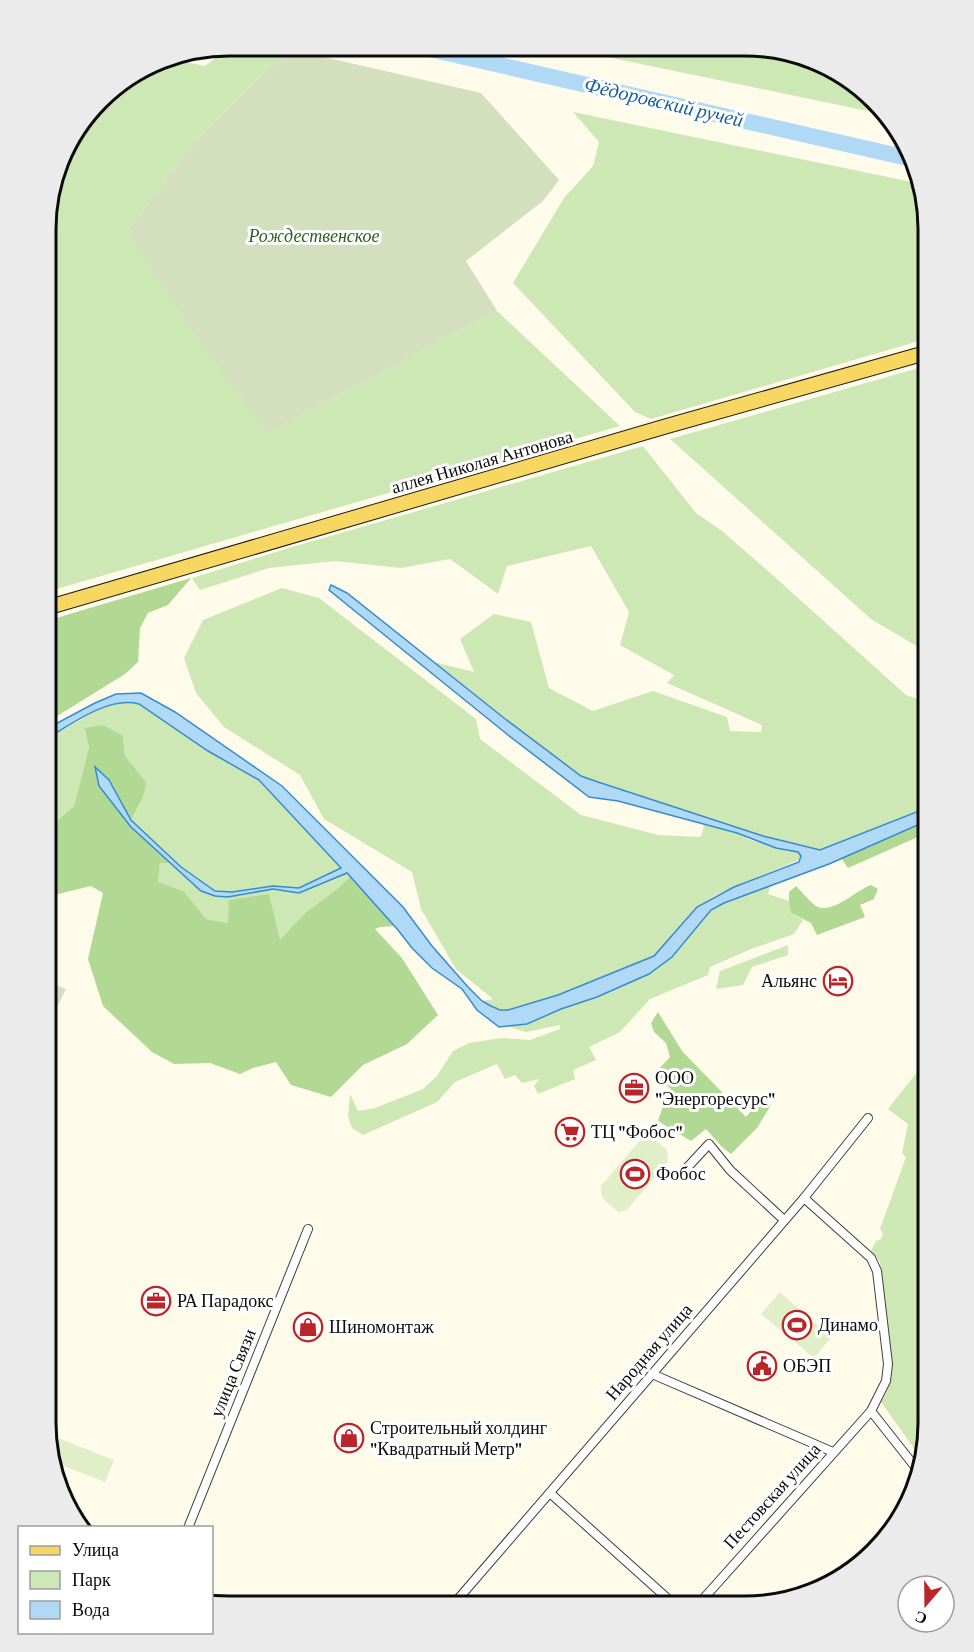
<svg xmlns="http://www.w3.org/2000/svg" width="974" height="1652" font-family="'Crimson Pro',serif">
<style>
.green{fill:#cee8b5}
.forest{fill:#b1d994}
.cemetery{fill:#d3dfbd}
.pitch{fill:#e0efc7}
.water{fill:#b0d9f5;stroke:#378ccc;stroke-width:1.5}
.lines{fill:none;stroke-linecap:round;stroke-linejoin:round}
.river{stroke:#b0d9f5;stroke-width:16}
.street-casing{stroke:#3e3e3e;stroke-width:10}
.primary-casing{stroke:#1c1c1c;stroke-width:16}
.street{stroke:#fff;stroke-width:8}
.primary{stroke:#f7d762;stroke-width:14}
.labels{text-anchor:middle;stroke-width:6;stroke-linejoin:round;paint-order:stroke}
.park-label{font-size:18px;font-style:italic;fill:#2a621d;stroke:#fff}
.street-label{font-size:18px;fill:#0b0b0b;stroke:#fff}
.poi-label{font-size:18px;fill:#0b0b0b;stroke:#fff;text-anchor:start}
.water-label{font-size:20px;font-style:italic;fill:#175e9b;stroke:#fff}
.rim{fill:none;stroke:#0b0b0b;stroke-width:3}
</style>
<rect width="100%" height="100%" fill="#fffbea"/>
<g class="green">
<path d="M232,45h36l21,4 -89,87 -73,95 141,202 229,-122 123,115 -574,166 1,-387 17,-58 43,-56 51,-32 6,-1 41,8z"/>
<path d="M559,47l222,1 85,42 16,24z"/>
<path d="M573,112l349,72 7,44v110l-278,81 -16,-7 -122,-129 51,-85 29,-32 6,-24z"/>
<path d="M929,365v287l-1,1 -57,-34 -201,-180z"/>
<path d="M643,446l53,67 26,18 45,39 139,125 12,4 2,10 9,8v90l-108,43 -58,-14 -182,-60 -77,-58 -70,-56 40,10 -14,-33 34,-25 37,8 18,66 44,23 60,-20 74,26 3,14 31,1 1,-7 -95,-42 7,-8 -54,-30 9,-33 -38,-66 -84,20 -9,28 -48,-35 -49,9 -66,-7 -66,7 -69,22 -8,-12 97,-30z"/>
<path d="M282,588l37,10 157,121 4,20 101,76 77,20 43,2 3,-12 33,8 13,7 48,12 4,4 -1,3 -87,37 -17,11 -42,49 -97,39 -50,15c-10,0 -18,-4 -26,-9l11,-2 -37,-30 -35,-60 -9,-37 -88,-53 -24,-44 -76,-48 -28,-34 -12,-35 19,-38z"/>
<path d="M127,701l12,3 120,76 83,88 -43,20 -26,-2 -41,6 -17,-1 -34,-24 -50,-47 8,-13 7,-25 -21,-26 -2,-20 -39,-7 5,18 -15,59 -16,14 -12,-7v-74l61,-34z"/>
<path d="M160,862l11,1 30,28 14,5 13,1 45,-8 26,4 48,-20 3,4 -13,12 -32,24 -25,28 -52,-18 -22,-4 -22,-28 -26,-9z"/>
<path d="M770,886l-2,8 21,7 2,12 12,7 -9,14 -43,15 -41,18 -2,8 -58,24 -30,33 -31,15 7,13 -23,10 2,9 -37,15 -4,-8 5,-7 -17,4 -7,-8 -10,4 -8,-15 -42,18 -18,20 -74,33 -11,-7 -4,-12 2,-22 8,17 17,-3 48,-19 14,-13 16,-25 16,-8 32,-5 29,2 30,-11v-4l-34,7 -20,-6 21,-2 34,-15 36,-12 52,-23 23,-17 39,-47 13,-7z"/>
<path d="M788,945v10l-36,12 -9,18 -27,4 4,-18z"/>
<path d="M929,1057v379l-6,25 -42,-59 6,-10 5,-23 -12,-107 -9,-11 5,-10 5,-2 2,-5 -3,-5 26,-72 -4,-4 6,-29 -20,-15z"/>
</g>
<g class="forest">
<path d="M191,578l-23,27 -20,8 -8,15 -2,34 -13,12 -79,49v-102z"/>
<path d="M103,725l20,11 2,20 21,26c-1,14 -8,26 -15,38l-22,-40 22,47 40,36h-11l-2,19 26,9 22,28 22,4 1,-23 40,-6 11,46 25,-27 32,-24 13,-12 45,49 -15,1 -5,2 27,29 36,57 -31,29 -44,21 -32,32 -40,-12 -15,-23 -23,6 -13,6 -30,-11 -36,1 -22,-12 -49,-46 -15,-47 15,-66 -12,-7 -45,11v-85l12,8 16,-14 15,-59 -5,-19z"/>
<path d="M929,820v12l-81,36 -7,-10z"/>
<path d="M871,885l7,4 -4,10 -14,6 5,12 -48,18 -6,-12 -20,-10 -2,-12v-9l7,-6c6,6 14,16 20,20 16,9 39,-15 55,-21z"/>
<path d="M658,1012l24,39 64,66 17,-21 8,9 -14,23 -26,26 -9,-7 -16,-18 -15,12 -33,-20 5,-15 12,1 4,-8 -23,-27 14,-15 -4,-14 -12,-11 -3,-9z"/>
</g>
<g class="cemetery">
<path d="M289,49l192,44 78,87 -16,21 -77,60 31,50 -229,122 -60,-81 -81,-121 73,-95z"/>
<path d="M46,981l20,8 -21,43z"/>
</g>
<g class="pitch">
<path d="M650,1136l17,14 1,11 -41,49 -8,2c-9,-7 -20,-13 -18,-26l41,-48z"/>
<path d="M780,1292l44,39 3,-3 7,6 -20,24 -53,-44z"/>
<path d="M58,1438l56,22 -9,22 -54,-21v-4z"/>
</g>
<path class="water" d="M331,585l16,8 157,125 77,58 17,6 165,54 57,14 109,-43v13l-100,44 -105,39 -13,7 -39,47 -23,17 -52,23 -36,12 -34,15 -28,3 -22,-17 -15,-21 -30,-21 -20,-20 -14,-18 -51,-57 -48,20 -26,-4 -45,8 -13,-1 -14,-5 -70,-64 -32,-41 -4,-19 14,13 22,40 50,47 34,24 17,1 41,-6 26,2 42,-20 -82,-88 -51,-29 -69,-47c-31,-8 -67,20 -93,35v-10l49,-26 21,-9 25,-1 34,19 107,74 121,121 29,39 36,41 14,14 9,5 9,4h8l50,-15 96,-39 43,-49 37,-20 65,-25 2,-6 -3,-4 -22,-4 -39,-15 -119,-32 -29,-4 -81,-62 -179,-145z"/>
<g class="lines">
<path class="river" d="M416,46l496,113"/>
<g class="street-casing">
<g id="street">
<path d="M684,1171l25,-27 21,26 54,50"/>
<path d="M652,1374l181,78"/>
<path d="M871,1411l49,62"/>
<path d="M550,1493l127,114"/>
<path d="M188,1528l120,-299"/>
<path d="M452,1606l352,-408 64,-80"/>
<path d="M696,1607l175,-196 15,-30 2,-17 -11,-93 -6,-13 -67,-60"/>
</g>
</g>
<g class="primary-casing">
<path id="primary" d="M46,608l621,-182 262,-74"/>
</g>
<use href="#street" class="street"/>
<use href="#primary" class="primary"/>
</g>
<defs>
<g id="hotel-ring" transform="scale(1.5)"><circle r="9.5" fill="#fff" stroke="#b92529" stroke-width="1.5"/><path d="M-6-4.5h1.5V1H6V5H4.5V3h-9V5H-6ZM-4 0a1.8 1.8 0 1 1 3.6 0ZM.5 0V-2.5h3Q6-2.5 6 0Z" fill="#b92529"/></g>
<g id="office-ring" transform="scale(1.5)"><circle r="9.5" fill="#fff" stroke="#b92529" stroke-width="1.5"/><path d="M-6-3h4V-5.5h4V-3h4V5H-6ZM-1-4.5V-3h2v-1.5ZM-6 0V1H6V0Z" fill="#b92529"/></g>
<g id="supermarket-ring" transform="scale(1.5)"><circle r="9.5" fill="#fff" stroke="#b92529" stroke-width="1.5"/><path d="M-6-5.5h2.5l.6 2H6L4.5 2H-2.5L-4.4-4H-6ZM-1.5 3.2a1.3 1.3 0 1 0 .1 0ZM3 3.2a1.3 1.3 0 1 0 .1 0Z" fill="#b92529"/></g>
<g id="stadium-ring" transform="scale(1.5)"><circle r="9.5" fill="#fff" stroke="#b92529" stroke-width="1.5"/><path d="M0-5a6.5 5 0 1 0 0 10a6.5 5 0 1 0 0-10ZM-3.5-1.8h7v3.6h-7Z" fill="#b92529"/></g>
<g id="shop-ring" transform="scale(1.5)"><circle r="9.5" fill="#fff" stroke="#b92529" stroke-width="1.5"/><path d="M-5-2.5h2.3a2.7 3.5 0 0 1 5.4 0H5L5.5 6h-11ZM-1.5-2.5h3a1.5 2.3 0 0 0-3 0Z" fill="#b92529"/></g>
<g id="civic-ring" transform="scale(1.5)"><circle r="9.5" fill="#fff" stroke="#b92529" stroke-width="1.5"/><path d="M-.6-6.5H3V-4.5H.6V-3L4-1V1h2V6H-6V1h2V-1L-.6-3ZM-1.2 2.5V6h2.4V2.5Z" fill="#b92529"/></g>
</defs>
<g fill-rule="evenodd">
<use href="#hotel-ring" x="838" y="981"/>
<use href="#office-ring" x="634" y="1088"/>
<use href="#supermarket-ring" x="570" y="1132"/>
<use href="#stadium-ring" x="635" y="1174"/>
<use href="#office-ring" x="156" y="1301"/>
<use href="#stadium-ring" x="797" y="1325"/>
<use href="#shop-ring" x="308" y="1327"/>
<use href="#civic-ring" x="762" y="1366"/>
<use href="#shop-ring" x="349" y="1438"/>
</g>
<g class="labels">
<g class="park-label">
<text x="314" y="242">Рождественское</text>
</g>
<g class="street-label">
<text transform="translate(482 462) rotate(-16)" y="6">аллея Николая Антонова</text>
<text transform="translate(649 1352) rotate(-49)" y="6">Народная улица</text>
<text transform="translate(233 1373) rotate(-68)" y="6">улица Связи</text>
<text transform="translate(772 1496) rotate(-48)" y="6">Пестовская улица</text>
</g>
<g class="poi-label">
<text x="817" y="987" text-anchor="end">Альянс</text>
<text x="655" y="1084">ООО<tspan x="655" dy="21">"Энергоресурс"</tspan></text>
<text x="591" y="1138">ТЦ "Фобос"</text>
<text x="656" y="1180">Фобос</text>
<text x="177" y="1307">РА Парадокс</text>
<text x="818" y="1331">Динамо</text>
<text x="329" y="1333">Шиномонтаж</text>
<text x="783" y="1372">ОБЭП</text>
<text x="370" y="1434">Строительный холдинг<tspan x="370" dy="21">"Квадратный Метр"</tspan></text>
</g>
<g class="water-label">
<text transform="translate(664 102) rotate(13)" y="7">Фёдоровский ручей</text>
</g>
</g>
<path d="M0 0H974V1652H0ZM229 56H745A173 173 0 0 1 918 229V1423A173 173 0 0 1 745 1596H229A173 173 0 0 1 56 1423V229A173 173 0 0 1 229 56Z" fill="#ebebeb" fill-rule="evenodd"/>
<path class="rim" d="M229 56H745A173 173 0 0 1 918 229V1423A173 173 0 0 1 745 1596H229A173 173 0 0 1 56 1423V229A173 173 0 0 1 229 56Z"/>
<rect x="18" y="1526" width="195" height="108" fill="#ffffff" stroke="#9d9d9d" stroke-width="1.5"/>
<rect x="30" y="1546" width="30" height="9" fill="#f7d762" stroke="#9d9d9d" stroke-width="1.5"/>
<text x="72" y="1556" font-size="18" fill="#0b0b0b">Улица</text>
<rect x="30" y="1571" width="30" height="18" fill="#cee8b5" stroke="#9d9d9d" stroke-width="1.5"/>
<text x="72" y="1586" font-size="18" fill="#0b0b0b">Парк</text>
<rect x="30" y="1601" width="30" height="18" fill="#b0d9f5" stroke="#9d9d9d" stroke-width="1.5"/>
<text x="72" y="1616" font-size="18" fill="#0b0b0b">Вода</text>
<g transform="translate(926 1604) rotate(200)"><circle r="28" fill="#ffffff" stroke="#9d9d9d" stroke-width="1.5"/>
<path d="M0-4.5L10 22L0 15L-10 22Z" fill="#b92529"/>
<text y="-9" font-size="16" font-weight="bold" text-anchor="middle" fill="#0b0b0b">С</text>
</g>
</svg>
